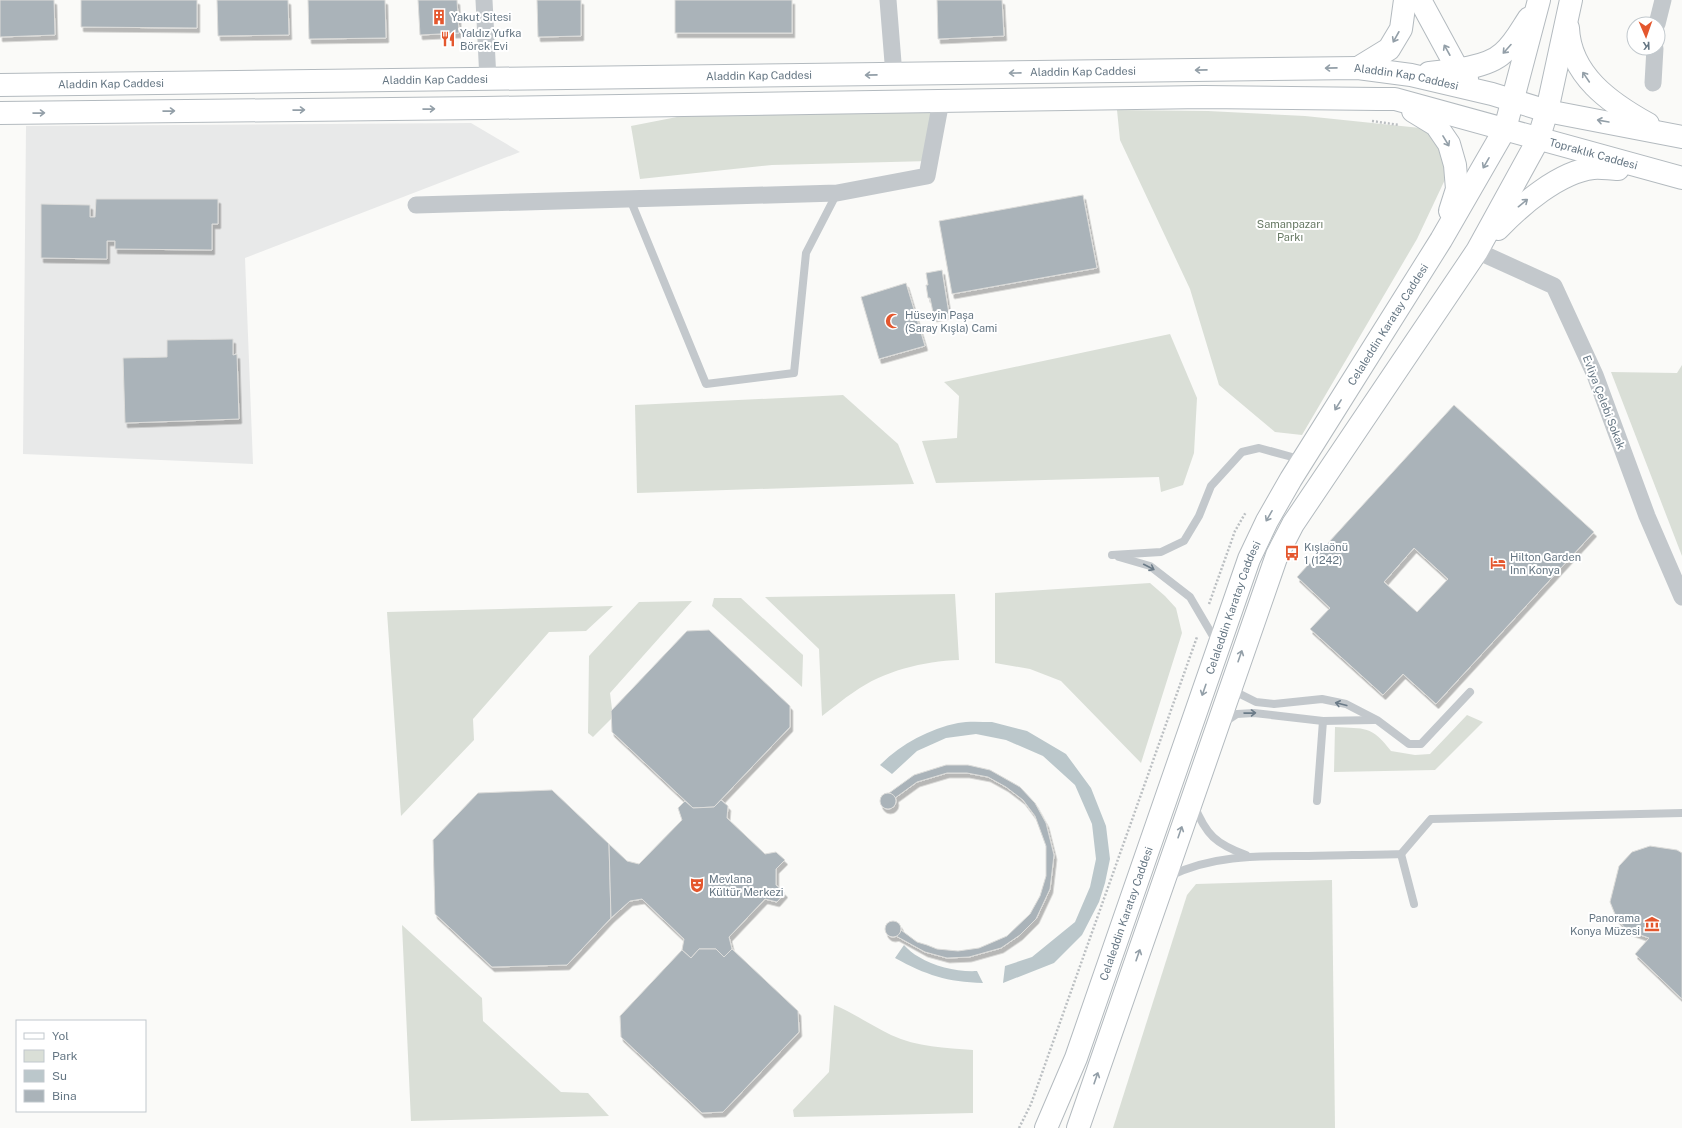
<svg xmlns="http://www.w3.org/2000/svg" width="1682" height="1128" font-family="'Public Sans',sans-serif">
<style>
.built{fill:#e8e9e9}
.green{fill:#dadfd7}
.water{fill:#bbc7cb}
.building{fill:#aab3b9;stroke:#dcdcda;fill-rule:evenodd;filter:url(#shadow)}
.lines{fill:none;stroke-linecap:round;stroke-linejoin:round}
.secondary-casing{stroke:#b3babf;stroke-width:24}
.path{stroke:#bbbfc2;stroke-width:2.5;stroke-dasharray:2 2;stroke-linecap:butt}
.lane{stroke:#c3c8cc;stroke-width:8}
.street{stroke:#c3c8cc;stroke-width:17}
.secondary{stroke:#fff;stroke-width:22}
.oneway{stroke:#939fa8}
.oneway2{stroke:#6a7a87}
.labels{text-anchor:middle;stroke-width:4;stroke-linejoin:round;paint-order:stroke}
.poi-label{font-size:11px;fill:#657683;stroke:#fff;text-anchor:start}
.street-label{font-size:11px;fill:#657683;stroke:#fff}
.park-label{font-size:11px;fill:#687a64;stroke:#fff}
</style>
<defs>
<filter id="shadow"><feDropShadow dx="2.5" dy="4.5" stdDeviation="0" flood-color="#0004"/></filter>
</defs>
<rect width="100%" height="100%" fill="#fafaf8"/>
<path class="built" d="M471,123l49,29 -275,106 8,206 -230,-10 3,-328z"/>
<g class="green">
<path d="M931,103l-1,58 -158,4 -132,14 -9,-53 97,-19z"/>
<path d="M1117,110l91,1 97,5 125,13 20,40 -33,70 -115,196 -27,-3 -56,-47 -29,-96 -70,-149z"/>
<path d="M1170,334l27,64 -3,55 -11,32 -22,7 -2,-15 -223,6 -14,-42 35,-3 2,-42 -15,-14z"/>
<path d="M1682,365v191l-71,-184 66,1z"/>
<path d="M843,395l55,49 16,40 -277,9 -2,-88z"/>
<path d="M1150,583l15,13 11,12 6,25 -41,130 -80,-82 -31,-12 -35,-6v-70z"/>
<path d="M955,594l4,66c-35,1 -76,11 -105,32 -11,7 -21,16 -32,24l-3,-67 -54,-52z"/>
<path d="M714,598h27l62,57 -1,32 -90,-81z"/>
<path d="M692,601l-82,92 3,24 -20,20 -5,-4 1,-77 50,-54z"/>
<path d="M613,606l-27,25 -37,1 -76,87 1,21 -73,76 -14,-204z"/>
<path d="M1467,715l16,7 -48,48 -101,2 1,-45c30,2 36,-2 56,24l24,4 15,-1z"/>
<path d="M1332,880l3,248h-222l74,-233 9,-11z"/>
<path d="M402,925l80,73 1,23 78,71 27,1 21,23 -198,5z"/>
<path d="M834,1005c20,8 38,21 57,30 26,12 55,13 82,15v63l-179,4 -1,-7 36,-38z"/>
</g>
<g class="water">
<path d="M992,722l35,9 39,23 25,34 15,38 4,33 -5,24 -6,19 -17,33 -28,28 -51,20 2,-17 27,-9 43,-35 15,-35 6,-28 -4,-35 -17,-39 -32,-29 -37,-16 -30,-6 -30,4 -29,13 -25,23 -12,-9c21,-21 49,-36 78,-42 10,-2 23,-1 34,-1z"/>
<path d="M904,945c4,4 9,9 15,12 16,10 39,15 58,14l6,12c-36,-1 -57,-8 -88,-25z"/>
</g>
<g class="building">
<path d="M0,0h54l1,35 -55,2z"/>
<path d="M81,0h116v28l-116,-1z"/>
<path d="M217,0h71l1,35 -71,1z"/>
<path d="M308,0h77l1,38 -77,1z"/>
<path d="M418,0h39l2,33 -39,2z"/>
<path d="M537,0h44v36l-43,1z"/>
<rect x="675" y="0" width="117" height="33"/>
<path d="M937,0h65l2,36 -66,3z"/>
<path d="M1083,195l14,73 -145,26 -13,-73z"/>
<path d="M96,199h122v25h-6v26l-97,-1v-8h-8v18l-66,-1v-54l49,1v12h5z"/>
<path d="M942,270l7,44 -15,3 -4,-19h-2l-2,-13h2l-2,-12z"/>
<path d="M906,283l19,63 -46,13 -18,-62z"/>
<path d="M233,339v16l4,-1 2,65 -114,4 -2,-65 44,-1v-17z"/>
<path d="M1454,405l140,127 -158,172 -33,-30 -20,21 -73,-66 20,-21 -33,-31zM1414,548l34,31 -31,33 -33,-30z"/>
<path d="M709,630l81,76v21l-76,80 -21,1 -81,-76 -1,-21 76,-80z"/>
<path d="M946,765h22l22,5 30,17 15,16 11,20 8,32 -4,34 -14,30 -16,16 -19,13 -32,9 -22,1 -22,-6 -29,-16 5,-6 16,12 10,3 10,4 21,2 21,-3 28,-12 23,-22 10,-18 6,-20v-30l-11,-30 -12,-16 -17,-13 -18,-10 -21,-4h-20l-30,9 -22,16 -6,-5 25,-18z"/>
<path d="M552,790l57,54 2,74 -44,47 -75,2 -57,-53 -2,-74 45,-47z"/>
<circle cx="888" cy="801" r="8"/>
<path d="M721,800l7,6 -1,12 38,36 11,-2 9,8 -9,9v16l9,8 -8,9 -12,-3 -36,38 3,12 -8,8 -8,-8h-17l-8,9 -9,-8 2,-11 -42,-40 -12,2 -19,17 -2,-74 18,17 12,3 43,-44 -4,-12 7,-7 8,7 21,-1z"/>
<path d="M1650,846l27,4 5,3v146l-47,-45 14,-16 -22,-8 -10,-11 -7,-17 9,-36 13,-14z"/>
<circle cx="893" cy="929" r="8"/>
<path d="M699,949h17l8,8 8,-8 66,62 1,21 -76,80 -21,1 -81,-76 -1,-21 62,-66 9,8z"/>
</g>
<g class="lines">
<g class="secondary-casing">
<g id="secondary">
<path d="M1420,0l38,70 9,9"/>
<path d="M1568,28c2,47 42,75 80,96"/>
<path d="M1358,68l31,-19 12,-20 4,-29"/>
<path d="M1429,73c21,-2 58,-5 74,-20 11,-9 18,-23 26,-35"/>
<path id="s1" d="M0,85l1358,-17 53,7 81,19 55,17 135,26"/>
<path d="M1413,111l23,14 13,19 6,21 2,24 -7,22"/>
<path id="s2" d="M0,113l484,-5 720,-11 174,2h17l287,79"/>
<path d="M1498,229c23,-24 61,-57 95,-61 8,-1 17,1 25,1"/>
<path id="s3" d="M1046,1128l30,-70 173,-499 18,-38 24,-42 150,-239 64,-111 34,-129"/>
<path d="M1078,1128l199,-573 16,-31 184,-273 61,-111 9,-29 24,-111"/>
</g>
</g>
<g class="path">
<path d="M1372,121l27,4"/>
<path d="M1209,604l26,-73 11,-19"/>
<path d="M1019,1128l12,-24 166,-467"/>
</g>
<g class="lane">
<path d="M630,199l76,185 88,-11 12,-120 31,-60"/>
<path d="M1112,555l49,-3 23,-11 15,-25 12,-30 31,-34 17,-4 33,9 8,5"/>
<path d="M1119,557l31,9 40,31 27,46"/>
<path d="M1232,690l24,12 18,2 48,-5 24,5 31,16 32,24h12l49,-52"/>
<path d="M1225,722l12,-8 17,-1 69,8 51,-1"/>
<path d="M1317,801l6,-80"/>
<path d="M1194,805c12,30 22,39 52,50"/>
<path d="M1401,854l13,50"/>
<path d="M1170,876c42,-21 88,-20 134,-20 32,-1 65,-1 97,-2l30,-35 251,-6"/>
</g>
<g class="street">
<path d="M484,0l4,80"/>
<path d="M888,0l6,75"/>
<path d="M1657,24l6,-24"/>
<path d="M1653,83l2,-35"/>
<path d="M416,205l421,-12 90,-17 14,-75"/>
<path d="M1477,251l77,35 41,89 52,141 35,81"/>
</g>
<use href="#secondary" class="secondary"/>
</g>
<defs><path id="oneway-shaft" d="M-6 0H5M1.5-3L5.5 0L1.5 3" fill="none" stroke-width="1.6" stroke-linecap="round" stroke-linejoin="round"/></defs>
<g class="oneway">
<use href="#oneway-shaft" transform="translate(1396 37) rotate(119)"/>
<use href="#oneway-shaft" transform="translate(1507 49) rotate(132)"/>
<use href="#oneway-shaft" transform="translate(1447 50) rotate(-119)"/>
<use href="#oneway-shaft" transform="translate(1331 68) rotate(179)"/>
<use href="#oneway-shaft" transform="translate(1201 70) rotate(179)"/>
<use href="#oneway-shaft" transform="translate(1015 73) rotate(179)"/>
<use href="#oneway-shaft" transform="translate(871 75) rotate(179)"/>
<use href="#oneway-shaft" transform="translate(1586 77) rotate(-124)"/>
<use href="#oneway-shaft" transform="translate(429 109) rotate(-1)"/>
<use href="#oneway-shaft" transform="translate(299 110) rotate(-1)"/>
<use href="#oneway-shaft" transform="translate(169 111) rotate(-1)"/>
<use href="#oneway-shaft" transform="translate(39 113) rotate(-1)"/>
<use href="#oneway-shaft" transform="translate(1603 121) rotate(-170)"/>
<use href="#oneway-shaft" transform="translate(1446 141) rotate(59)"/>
<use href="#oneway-shaft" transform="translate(1486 163) rotate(120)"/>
<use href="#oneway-shaft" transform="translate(1523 203) rotate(-39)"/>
<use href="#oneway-shaft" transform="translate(1338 405) rotate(122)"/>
<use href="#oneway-shaft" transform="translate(1269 516) rotate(120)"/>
<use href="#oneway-shaft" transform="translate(1240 656) rotate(-71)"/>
<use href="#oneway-shaft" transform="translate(1204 690) rotate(109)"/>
<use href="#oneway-shaft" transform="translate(1180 832) rotate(-71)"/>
<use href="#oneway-shaft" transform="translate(1138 955) rotate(-71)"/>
<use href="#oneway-shaft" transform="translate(1096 1078) rotate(-71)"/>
</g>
<g class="oneway2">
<use href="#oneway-shaft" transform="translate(1149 567) rotate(27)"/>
<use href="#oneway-shaft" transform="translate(1341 704) rotate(-166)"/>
<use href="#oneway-shaft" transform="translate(1250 713) rotate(-1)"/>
</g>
<defs>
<g id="building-bare" transform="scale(1.2)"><path d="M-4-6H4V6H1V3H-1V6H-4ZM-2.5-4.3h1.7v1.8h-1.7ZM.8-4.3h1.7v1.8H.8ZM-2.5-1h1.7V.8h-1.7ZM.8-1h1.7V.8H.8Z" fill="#e4572e" stroke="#fff" stroke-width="2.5" paint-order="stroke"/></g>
<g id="restaurant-bare" transform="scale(1.2)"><path d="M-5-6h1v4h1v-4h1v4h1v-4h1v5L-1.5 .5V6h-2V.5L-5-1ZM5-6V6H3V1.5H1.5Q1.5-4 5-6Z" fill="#e4572e" stroke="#fff" stroke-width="2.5" paint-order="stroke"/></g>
<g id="mosque-bare" transform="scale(1.2)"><path d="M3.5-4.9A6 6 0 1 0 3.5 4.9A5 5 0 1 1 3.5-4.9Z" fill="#e4572e" stroke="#fff" stroke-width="2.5" paint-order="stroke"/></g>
<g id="bus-bare" transform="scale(1.2)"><path d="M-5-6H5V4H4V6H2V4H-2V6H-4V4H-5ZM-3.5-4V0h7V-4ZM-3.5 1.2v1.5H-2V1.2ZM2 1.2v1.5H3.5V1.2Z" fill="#e4572e" stroke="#fff" stroke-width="2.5" paint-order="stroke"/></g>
<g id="hotel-bare" transform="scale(1.2)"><path d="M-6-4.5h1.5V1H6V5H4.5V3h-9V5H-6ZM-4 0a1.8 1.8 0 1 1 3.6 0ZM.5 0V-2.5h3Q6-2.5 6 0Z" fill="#e4572e" stroke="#fff" stroke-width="2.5" paint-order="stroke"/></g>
<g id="theatre-bare" transform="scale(1.2)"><path d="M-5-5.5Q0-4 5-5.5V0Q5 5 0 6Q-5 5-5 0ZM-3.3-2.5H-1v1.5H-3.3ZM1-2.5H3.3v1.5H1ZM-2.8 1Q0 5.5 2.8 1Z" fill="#e4572e" stroke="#fff" stroke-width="2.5" paint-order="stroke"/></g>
<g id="museum-bare" transform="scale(1.2)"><path d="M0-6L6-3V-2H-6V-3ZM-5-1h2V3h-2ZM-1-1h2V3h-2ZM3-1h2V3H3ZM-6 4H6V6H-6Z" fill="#e4572e" stroke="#fff" stroke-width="2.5" paint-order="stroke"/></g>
</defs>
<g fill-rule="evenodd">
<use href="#building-bare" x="439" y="17"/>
<use href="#restaurant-bare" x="448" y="39"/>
<use href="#mosque-bare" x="893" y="321"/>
<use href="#bus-bare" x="1292" y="553"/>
<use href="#hotel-bare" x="1498" y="563"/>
<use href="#theatre-bare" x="697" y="885"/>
<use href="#museum-bare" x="1652" y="924"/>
</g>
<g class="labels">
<g class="poi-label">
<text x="451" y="21">Yakut Sitesi</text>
<text x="460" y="37">Yaldız Yufka<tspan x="460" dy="13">Börek Evi</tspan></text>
<text x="905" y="319">Hüseyin Paşa<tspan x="905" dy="13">(Saray Kışla) Cami</tspan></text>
<text x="1304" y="551">Kışlaönü<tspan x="1304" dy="13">1 (1242)</tspan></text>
<text x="1510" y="561">Hilton Garden<tspan x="1510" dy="13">Inn Konya</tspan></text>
<text x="709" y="883">Mevlana<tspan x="709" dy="13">Kültür Merkezi</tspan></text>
<text x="1640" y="922" text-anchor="end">Panorama<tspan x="1640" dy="13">Konya Müzesi</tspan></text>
</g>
<g class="street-label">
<text dy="4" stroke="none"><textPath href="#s1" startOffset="1083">Aladdin Kap Caddesi</textPath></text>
<text dy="4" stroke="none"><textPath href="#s1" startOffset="759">Aladdin Kap Caddesi</textPath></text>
<text dy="4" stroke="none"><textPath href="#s1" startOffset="1407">Aladdin Kap Caddesi</textPath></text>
<text dy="4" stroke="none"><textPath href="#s1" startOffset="435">Aladdin Kap Caddesi</textPath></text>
<text dy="4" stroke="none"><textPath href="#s1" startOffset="111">Aladdin Kap Caddesi</textPath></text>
<text dy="4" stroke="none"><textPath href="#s2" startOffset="1601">Topraklık Caddesi</textPath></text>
<text dy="4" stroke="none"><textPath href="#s3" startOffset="877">Celaleddin Karatay Caddesi</textPath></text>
<text transform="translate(1604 402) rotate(69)" y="4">Evliya Çelebi Sokak</text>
<text dy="4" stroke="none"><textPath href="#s3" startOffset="553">Celaleddin Karatay Caddesi</textPath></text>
<text dy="4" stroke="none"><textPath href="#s3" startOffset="229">Celaleddin Karatay Caddesi</textPath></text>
</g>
<g class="park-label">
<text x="1290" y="228">Samanpazarı<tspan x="1290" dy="13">Parkı</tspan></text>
</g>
</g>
<rect x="16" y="1020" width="130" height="92" fill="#ffffff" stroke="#c1c8cd"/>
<rect x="24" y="1033" width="20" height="6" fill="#ffffff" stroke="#c1c8cd"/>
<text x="52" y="1040" font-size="12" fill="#657683">Yol</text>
<rect x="24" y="1050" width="20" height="12" fill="#dadfd7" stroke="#c1c8cd"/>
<text x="52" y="1060" font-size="12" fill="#657683">Park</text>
<rect x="24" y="1070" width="20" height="12" fill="#bbc7cb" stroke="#c1c8cd"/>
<text x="52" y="1080" font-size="12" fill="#657683">Su</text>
<rect x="24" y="1090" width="20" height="12" fill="#aab3b9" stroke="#c1c8cd"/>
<text x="52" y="1100" font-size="12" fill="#657683">Bina</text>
<g transform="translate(1646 36) rotate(178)"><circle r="19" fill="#ffffff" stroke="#c1c8cd"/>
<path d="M0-3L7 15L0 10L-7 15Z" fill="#e4572e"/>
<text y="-6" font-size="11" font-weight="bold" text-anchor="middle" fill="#657683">K</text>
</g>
</svg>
